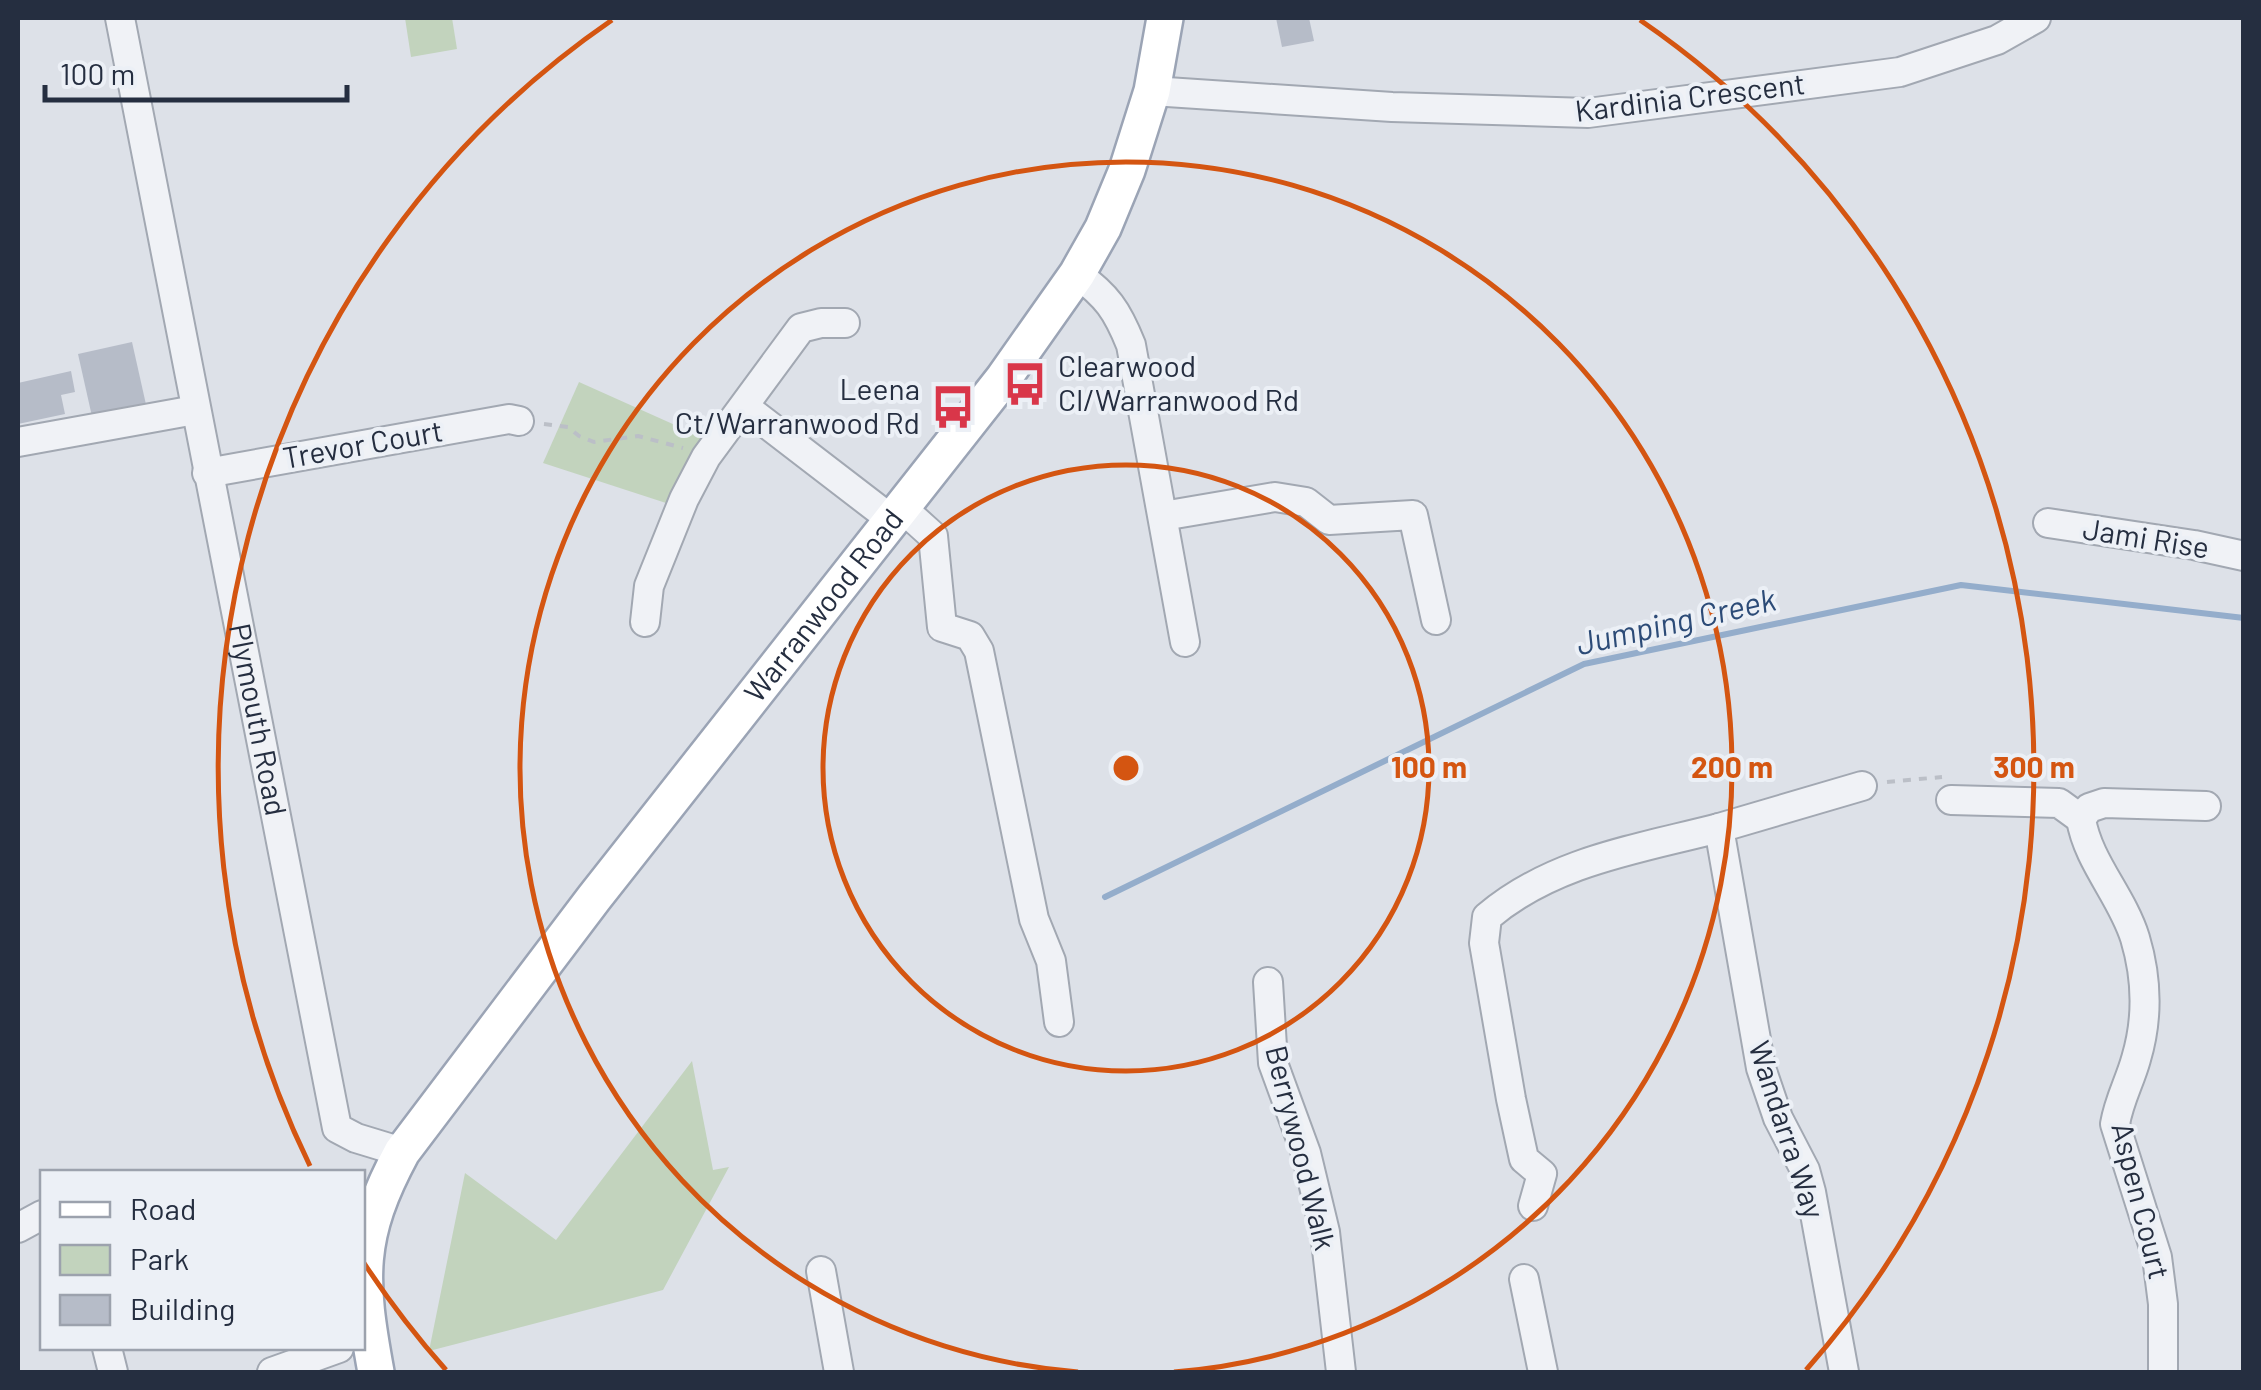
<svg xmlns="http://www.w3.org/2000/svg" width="2261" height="1390" font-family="Barlow,sans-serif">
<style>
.green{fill:#c2d3bd}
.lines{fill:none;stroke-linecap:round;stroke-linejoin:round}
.stream{stroke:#94adcb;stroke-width:6}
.building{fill:#b6bcc8}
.minor-casing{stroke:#a2a8b2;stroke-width:32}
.major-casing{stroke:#9ba4b5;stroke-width:40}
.path{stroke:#bbbfc7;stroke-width:4;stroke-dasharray:8 8;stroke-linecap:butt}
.minor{stroke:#f0f2f6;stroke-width:28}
.major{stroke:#fff;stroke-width:35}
.ring{fill:none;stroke:#d45511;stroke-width:5}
.labels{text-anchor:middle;stroke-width:8;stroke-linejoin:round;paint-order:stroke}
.street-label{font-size:30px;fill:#252e40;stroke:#ecf0f6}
.poi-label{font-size:30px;fill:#252e40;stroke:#ecf0f6;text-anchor:start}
.water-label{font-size:32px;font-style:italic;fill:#2c4b77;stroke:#ecf0f6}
.centre{fill:#d45511;stroke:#ecf0f6;stroke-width:5}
.ring-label{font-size:30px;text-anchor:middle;font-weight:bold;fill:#d45511;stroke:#ecf0f6;stroke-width:8;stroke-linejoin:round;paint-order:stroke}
</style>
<rect width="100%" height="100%" fill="#dde1e8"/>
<g class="green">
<path d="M405,18h47l5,31 -46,8z"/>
<path d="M579,382l125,56 -38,65 -123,-40z"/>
<path d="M692,1061l21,109 16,-3 -66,123 -234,61 36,-178 91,67z"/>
</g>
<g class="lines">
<path class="stream" d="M1105,897l479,-233 377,-79 283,33"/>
</g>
<g class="building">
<path d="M1276,18h33l5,23 -32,6z"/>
<path d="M132,342l15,67 -54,12 -15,-67z"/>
<path d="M71,371l4,21 -14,3 4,19 -47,10v-41z"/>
</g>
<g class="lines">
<g class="minor-casing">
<g id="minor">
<path id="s1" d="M120,18l217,1110 19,10 46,14"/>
<path d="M1152,91l240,16 196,6 312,-41 97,-32 39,-22"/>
<path d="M1077,274c30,22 40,36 54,71l54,297"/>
<path d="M745,407l147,113"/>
<path d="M18,442l177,-32"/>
<path d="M207,473l302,-54 10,2"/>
<path d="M902,508l31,28 9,91 28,9 9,15 55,268 17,42 8,61"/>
<path d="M1163,516l112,-19 31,5 23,18 84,-5 23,105"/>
<path d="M2048,523l146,22 50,11"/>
<path d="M645,622l4,-36 35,-87 22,-42 95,-129 20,-5h24"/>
<path d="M1951,800l108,3 22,16"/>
<path d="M1719,828l143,-42"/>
<path d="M1268,982l5,81 33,90 19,79 16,140"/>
<path d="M1533,1206l9,-32 -18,-15 -13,-60 -27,-156 3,-26c66,-56 151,-68 232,-89l42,240 17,50 27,52 6,22 33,180"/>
<path d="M18,1228l24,-13"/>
<path d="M821,1271l18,101"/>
<path d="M1524,1279l19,93"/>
<path d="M107,1348l6,24"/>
<path d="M272,1372l67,-24"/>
<path d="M2163,1372v-68l-6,-47 -42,-133c4,-24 15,-43 21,-65 12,-40 11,-81 -1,-121 -13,-42 -47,-76 -54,-119l8,-11 15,-5 102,3"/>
</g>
</g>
<g class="major-casing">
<g id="major">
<path id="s2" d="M376,1372c-17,-93 -20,-135 26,-220l192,-254 409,-519 74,-105 26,-46 24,-58 25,-79 13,-73"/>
</g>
</g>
<g class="path">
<path d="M544,424l24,3 11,9 15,6 44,-6 45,12"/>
<path d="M1887,782l55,-5"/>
</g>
<use href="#minor" class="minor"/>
<use href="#major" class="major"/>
</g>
<g class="ring">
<circle cx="1126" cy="768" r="303"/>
<path d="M1078 1372A606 606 0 1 1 1174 1372"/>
<path d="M446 1370A908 908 0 0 1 364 1263M310 1166A908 908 0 0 1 612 20M1640 20A908 908 0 0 1 1806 1370"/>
</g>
<defs>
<g id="bus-bare" transform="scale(3.45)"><path d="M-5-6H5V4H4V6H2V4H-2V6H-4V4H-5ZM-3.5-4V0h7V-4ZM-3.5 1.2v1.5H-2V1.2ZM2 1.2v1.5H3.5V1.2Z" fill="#d93649" stroke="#ecf0f6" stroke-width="2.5" paint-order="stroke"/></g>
</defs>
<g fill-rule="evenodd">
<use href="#bus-bare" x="1025" y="384"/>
<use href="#bus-bare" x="953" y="407"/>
</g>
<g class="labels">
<g class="street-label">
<text transform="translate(1690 98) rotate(-7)" y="10">Kardinia Crescent</text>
<text transform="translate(363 445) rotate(-10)" y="10">Trevor Court</text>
<text transform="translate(2146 539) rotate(9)" y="10">Jami Rise</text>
<text dy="10" stroke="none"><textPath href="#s2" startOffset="918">Warranwood Road</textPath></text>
<text dy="10" stroke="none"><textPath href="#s1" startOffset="715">Plymouth Road</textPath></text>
<text transform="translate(1786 1130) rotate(72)" y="10">Wandarra Way</text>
<text transform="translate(1300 1148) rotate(76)" y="10">Berrywood Walk</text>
<text transform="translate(2140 1201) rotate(76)" y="10">Aspen Court</text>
</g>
<g class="poi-label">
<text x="1058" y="377">Clearwood<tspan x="1058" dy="34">Cl/Warranwood Rd</tspan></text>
<text x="920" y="400" text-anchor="end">Leena<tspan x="920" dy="34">Ct/Warranwood Rd</tspan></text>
</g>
<g class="water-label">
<text transform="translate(1676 622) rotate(-13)" y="11">Jumping Creek</text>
</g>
</g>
<circle cx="1126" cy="768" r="15" class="centre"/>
<g class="ring-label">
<text x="1429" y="778">100 m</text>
<text x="1732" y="778">200 m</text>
<text x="2034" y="778">300 m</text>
</g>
<rect width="2261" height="1390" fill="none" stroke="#252e40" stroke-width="40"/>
<rect x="40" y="1170" width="325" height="180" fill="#ecf0f6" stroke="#9ca2ad" stroke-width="2.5"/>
<rect x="60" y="1202" width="50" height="15" fill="#ffffff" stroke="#9ca2ad" stroke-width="2.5"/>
<text x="130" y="1220" font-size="30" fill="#252e40">Road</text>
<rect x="60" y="1245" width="50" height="30" fill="#c2d3bd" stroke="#9ca2ad" stroke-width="2.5"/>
<text x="130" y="1270" font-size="30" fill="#252e40">Park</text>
<rect x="60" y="1295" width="50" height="30" fill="#b6bcc8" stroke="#9ca2ad" stroke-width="2.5"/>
<text x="130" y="1320" font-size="30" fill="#252e40">Building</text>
<path d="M45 85v15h302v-15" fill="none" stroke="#252e40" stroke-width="5"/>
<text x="60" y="85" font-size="30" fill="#252e40" stroke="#ecf0f6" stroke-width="8" paint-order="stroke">100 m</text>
</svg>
